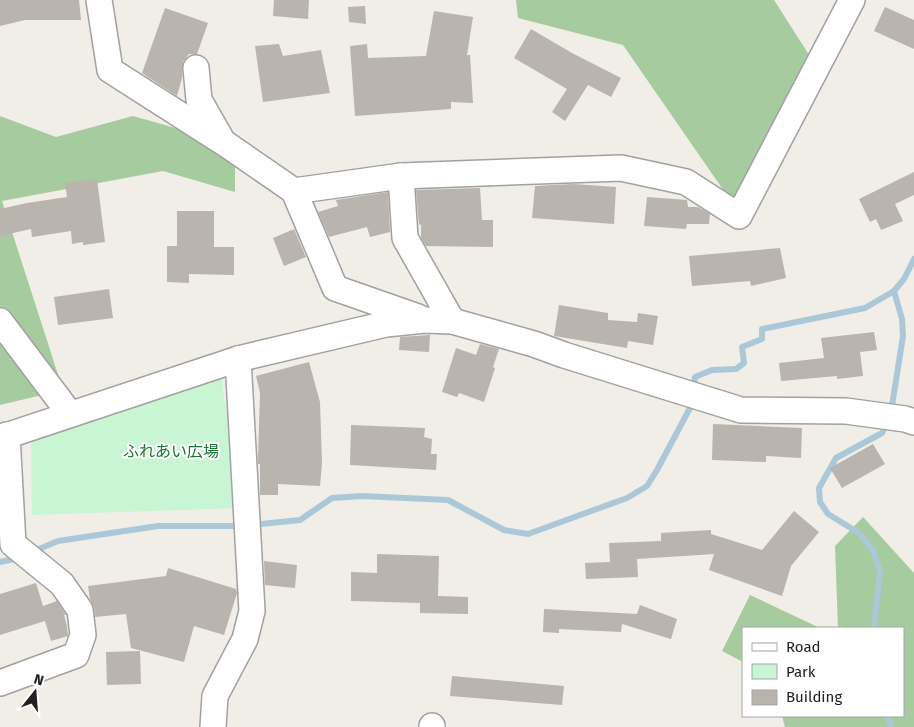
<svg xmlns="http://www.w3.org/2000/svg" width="914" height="727" font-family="'Fira Sans','Noto Sans JP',sans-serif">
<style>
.forest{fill:#a5cb9f}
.park{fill:#c8f5d3}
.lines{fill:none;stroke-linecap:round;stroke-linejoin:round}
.stream{stroke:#abc8d9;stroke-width:6}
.building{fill:#b9b4ad}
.street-casing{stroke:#a1a1a1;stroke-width:28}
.street{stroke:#fff;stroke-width:25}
.labels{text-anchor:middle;stroke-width:4;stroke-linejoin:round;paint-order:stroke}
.park-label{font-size:16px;fill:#15762d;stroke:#fff}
</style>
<rect width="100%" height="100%" fill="#f0eee7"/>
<g class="forest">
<path d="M516,0h258l51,80 -92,124 -110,-159 -105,-27z"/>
<path d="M0,116l56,21 77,-21 102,29v47l-72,-21 -161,30 61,189 -63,15z"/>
<path d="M863,517l51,56v154h-129l-3,-11h121v-88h-65l-3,-82z"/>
<path d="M750,595l70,33h-77v34l-21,-11z"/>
</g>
<path class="park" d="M221,373l18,135 -207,7 -1,-79z"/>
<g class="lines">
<g class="stream">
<path d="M693,390l2,-13 17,-7 24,-1 8,-6 -2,-16 20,-8v-10l103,-21 29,-17"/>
<path d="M891,412l12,-76 -1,-17 -8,-28 10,-12 10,-20"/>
<path d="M251,525l49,-5 32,-22 30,-2 86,4 56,30 24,4 99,-36 20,-12 10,-16 33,-62 1,-8"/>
<path d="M32,552l26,-11 100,-15h83"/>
<path d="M0,562l18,-4"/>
<path d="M874,628l6,-56 -7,-22 -14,-17 -31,-19 -8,-12 -1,-14 17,-30 46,-25 5,-12"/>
<path d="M888,716l3,11"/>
</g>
</g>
<g class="building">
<path d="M0,0h79l2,20h-56l-25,6z"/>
<path d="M274,0h35l-1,19 -35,-3z"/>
<path d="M365,6l1,18 -17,-2 -1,-15z"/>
<path d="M885,7l29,13v29l-40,-18z"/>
<path d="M165,8l43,15 -11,31h-8l-6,8 -1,16 -5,18 -35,-23z"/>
<path d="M434,11l39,6 -6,38h3l3,48 -22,-1v7l-96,7 -5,-70 17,-2 1,14 58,-2z"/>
<path d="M531,29l41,24 49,25 -10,19 -23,-12 -23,36 -13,-9 15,-23 -53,-31z"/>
<path d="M279,44l4,12 38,-6 9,43 -67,9 -8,-56z"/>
<path d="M914,172v23l-19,9 8,17 -22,9 -5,-11 -6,3 -11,-23z"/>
<path d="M97,179l8,63 -22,3v-3l-11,2 -1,-13 -39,6 -1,-8 -31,7v-27l27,-6 40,-6 -2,-14z"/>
<path d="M573,184l43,3 -2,37 -82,-6 3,-32z"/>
<path d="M480,188l2,32h11v27l-67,-1 -5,-8v-14l-2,1 -3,-35z"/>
<path d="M388,192l2,40 -20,5 -3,-10 -38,10 -11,-25 20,-6 -2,-6z"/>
<path d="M647,197l40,3 1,7h10l12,7 -1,10h-22l-1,5 -42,-3z"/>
<path d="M177,211h37v36h20v28l-45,-1v9l-22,-1v-36h10z"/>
<path d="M294,229l12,28 -22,9 -11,-28z"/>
<path d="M780,248l6,30 -35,8 -1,-5 -58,5 -3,-30z"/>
<path d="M109,289l4,29 -55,7 -4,-28z"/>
<path d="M559,305l49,8v7l29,2 1,-9 20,3 -5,29 -25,-4 -1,7 -73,-12z"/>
<path d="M874,332l3,18 -17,2 3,24 -26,3v-3l-56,5 -2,-18 45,-5 -3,-20z"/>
<path d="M430,335l-1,17 -30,-2 1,-13z"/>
<path d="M480,344l19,5 -6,18 2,1 -11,34 -25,-9 -2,4 -15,-5 14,-44 20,7z"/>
<path d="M309,362l11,40 2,61 -2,23 -42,-2v11h-18v-31h-2v-7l2,-64 -4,-17z"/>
<path d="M713,424l89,4 -1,30 -35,-2v6l-54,-2z"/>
<path d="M351,425l74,3 -1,9 8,2 -1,15h6l-1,16 -86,-5z"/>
<path d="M873,444l12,20 -43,24 -12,-20z"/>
<path d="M794,511l25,21 -28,34 -9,30 -73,-26 5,-16 -77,5 1,18 -52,2 -1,-16 25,-1 -1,-19 52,-2v-8l50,-3v4l51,16z"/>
<path d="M377,554l62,2 -1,40 30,1v17l-48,-1v-10l-69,-2v-29l26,1z"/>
<path d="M264,561l33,4 -2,23 -30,-3z"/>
<path d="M168,568l68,21 1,4 -13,42 -30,-9 -10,36 -53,-14 -5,-34 -31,3 -1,-9 -4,-9 -2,-13 78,-10z"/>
<path d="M36,583l7,23 14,-5 9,14h-2l3,11 1,10 -17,5 -6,-20 -45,14v-41z"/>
<path d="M640,605l37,14 -6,20 -49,-15 -1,8 -62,-3v4l-16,-1 1,-23 93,5z"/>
<path d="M140,651l1,33 -34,1 -1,-33z"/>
<path d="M452,676l112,10 -2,19 -112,-9z"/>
</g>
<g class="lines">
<g class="street-casing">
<g id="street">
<path d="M99,0l11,70 111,71"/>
<path d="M196,68l3,32 24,42 71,49 41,97 83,29"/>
<path d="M401,176l220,-8 65,14 53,34 113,-216"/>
<path d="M294,191l107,-15 4,62 47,83"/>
<path d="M0,321l70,93"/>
<path d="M0,438l238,-79 148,-35 39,-4 27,1 82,23 30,11 177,55 105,1 59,8 9,3"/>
<path d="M0,683l76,-28 7,-20 -3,-25 -18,-26 -49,-40 -6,-109"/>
<path d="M213,727l2,-31 30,-57 7,-28 -14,-252"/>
<path d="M432,727v-1"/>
</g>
</g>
<use href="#street" class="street"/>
</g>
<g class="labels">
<g class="park-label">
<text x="171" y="457">ふれあい広場</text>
</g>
</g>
<rect x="742" y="627" width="162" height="90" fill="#ffffff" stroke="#a6a6a6"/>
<rect x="752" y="643" width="25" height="8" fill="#ffffff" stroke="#a6a6a6"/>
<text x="786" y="652" font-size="15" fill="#202020">Road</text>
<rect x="752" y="664" width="25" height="15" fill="#c8f5d3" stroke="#a6a6a6"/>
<text x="786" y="677" font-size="15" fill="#202020">Park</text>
<rect x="752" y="690" width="25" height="15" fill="#b9b4ad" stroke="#a6a6a6"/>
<text x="786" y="702" font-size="15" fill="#202020">Building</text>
<g transform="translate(35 692) rotate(17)" stroke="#ffffff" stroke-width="4" paint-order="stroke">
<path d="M0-4L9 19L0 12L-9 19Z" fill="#202020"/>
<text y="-8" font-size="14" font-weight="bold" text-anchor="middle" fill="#202020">N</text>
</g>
</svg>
